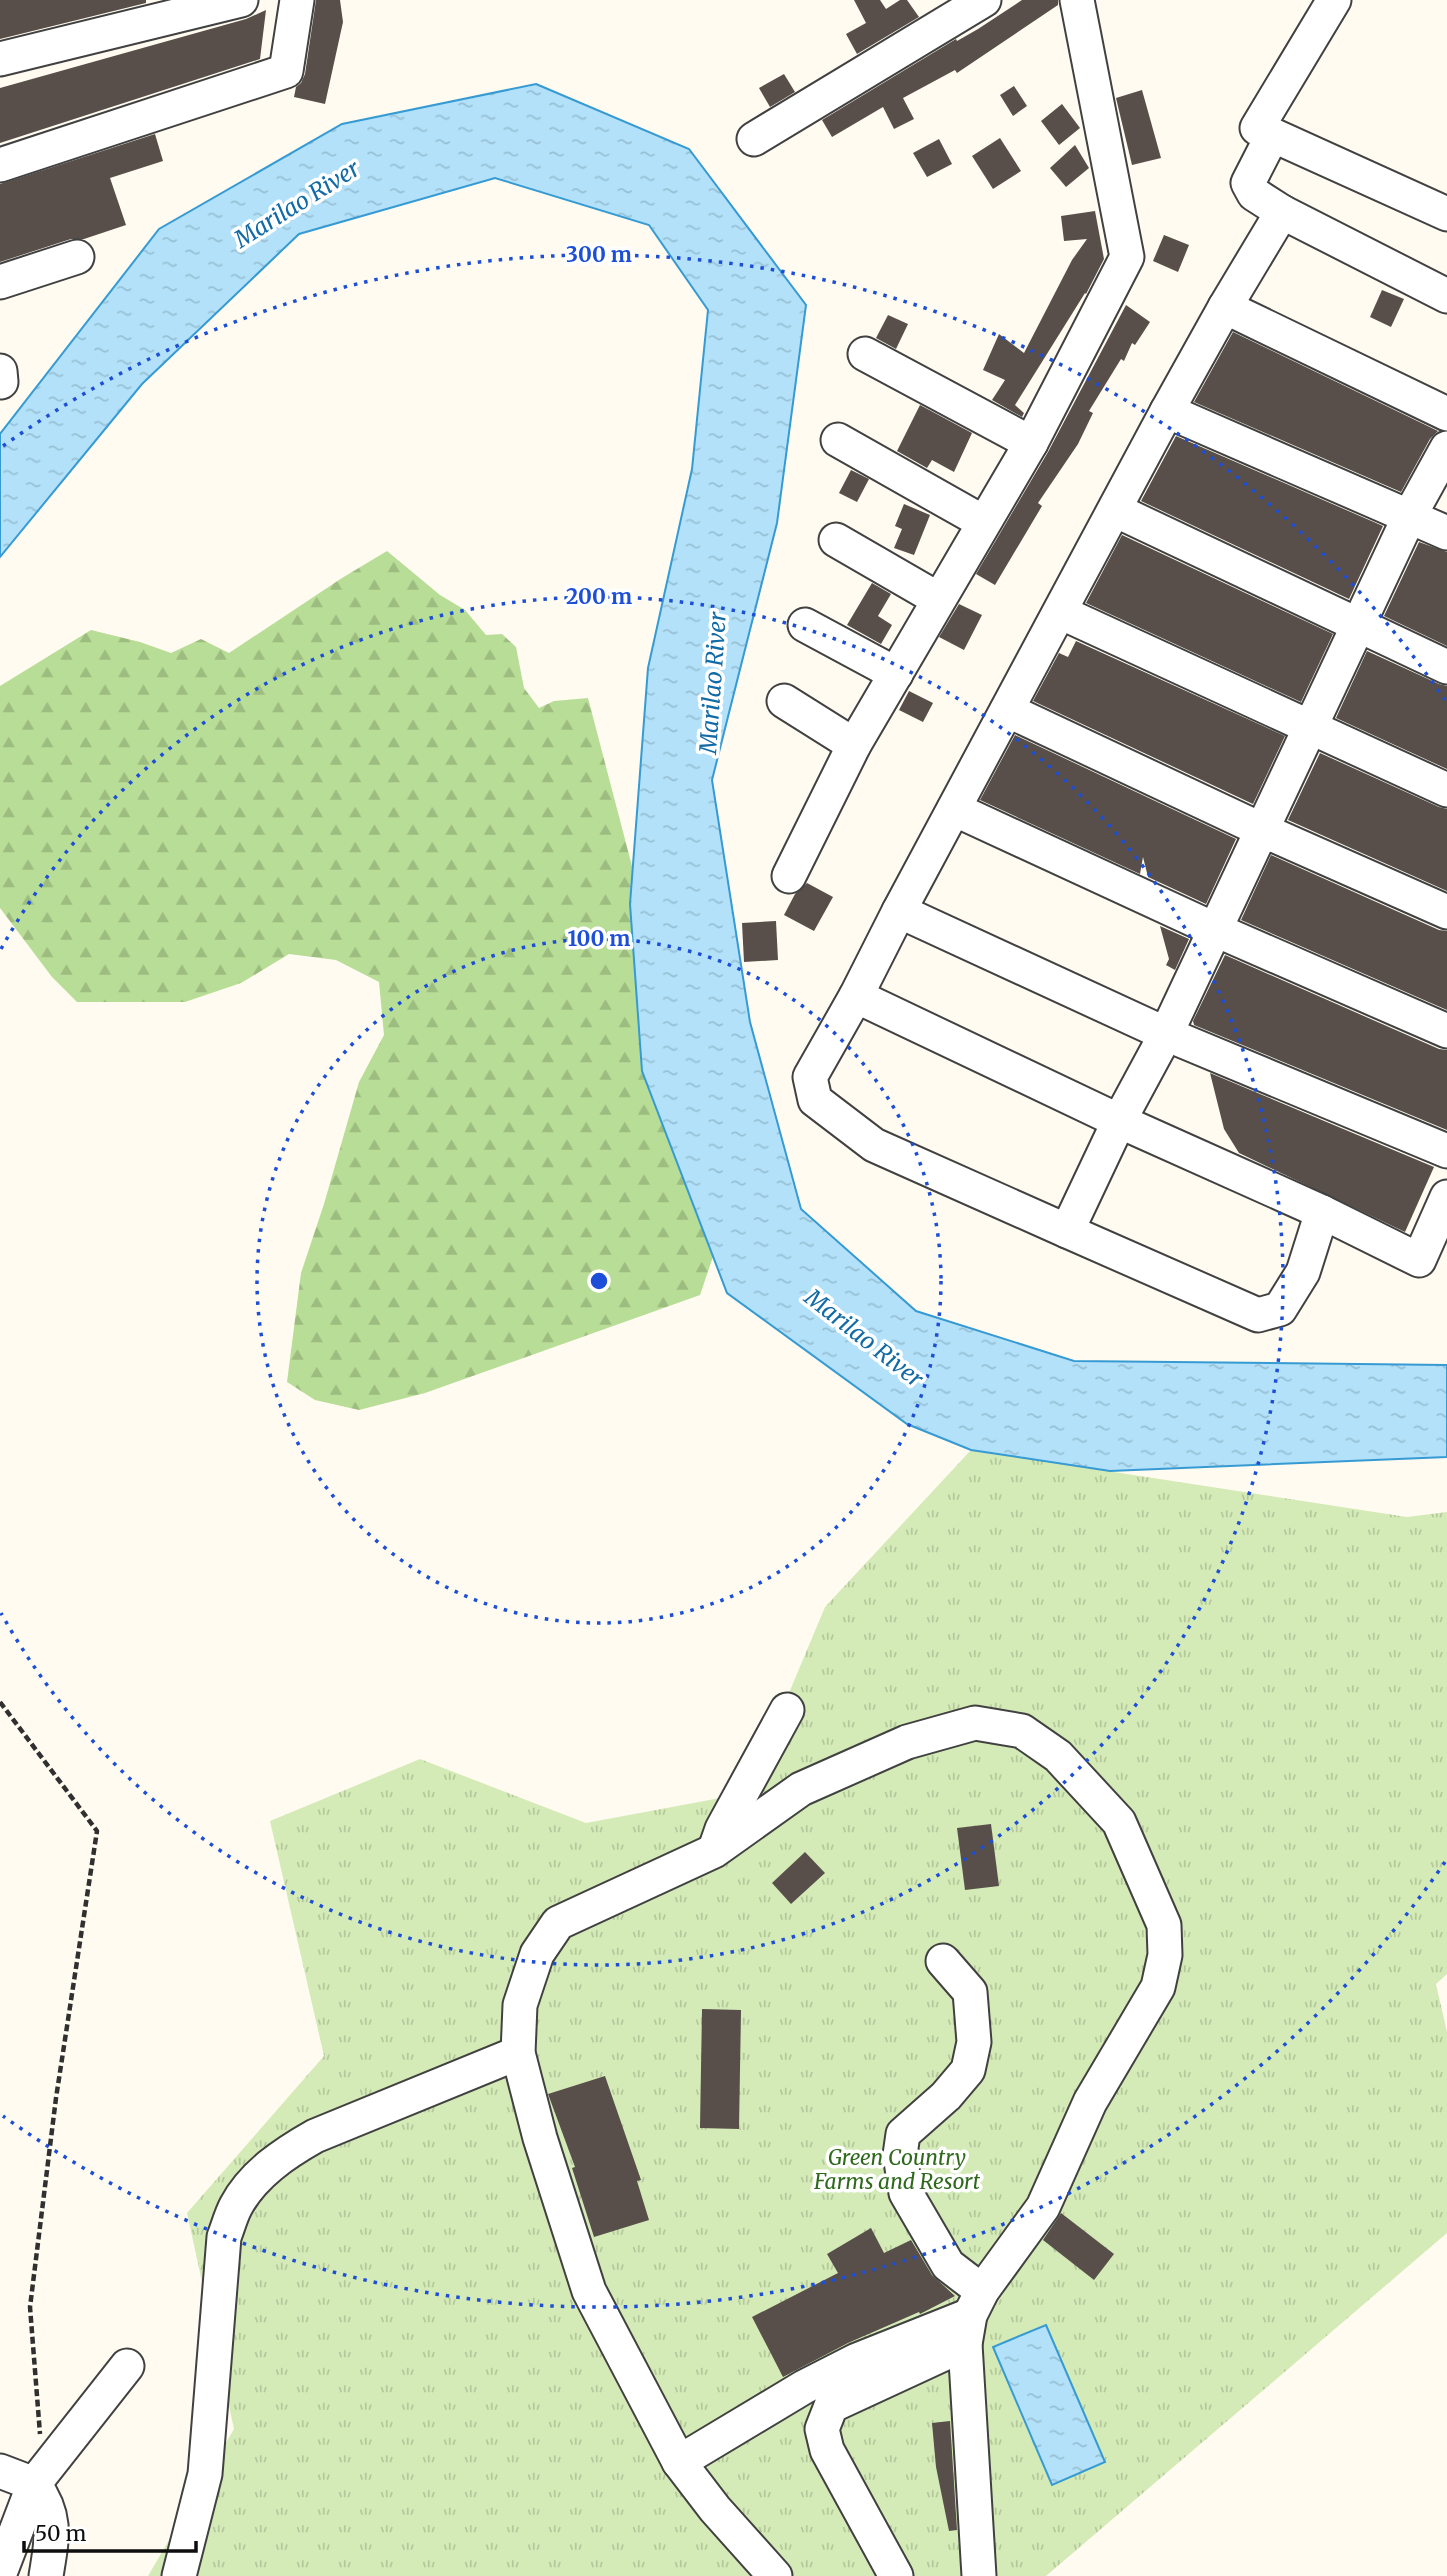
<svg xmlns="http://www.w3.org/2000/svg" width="1447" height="2576" font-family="Merriweather,serif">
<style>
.forest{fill:url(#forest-firs)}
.park{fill:url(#park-tufts)}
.water{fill:url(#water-ripples);stroke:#369ad3;stroke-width:2}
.building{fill:#584f4a}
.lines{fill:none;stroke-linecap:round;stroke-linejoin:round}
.minor-casing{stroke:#414141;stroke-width:37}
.path{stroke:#303030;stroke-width:4.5;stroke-dasharray:7 3.5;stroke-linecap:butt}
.minor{stroke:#fff;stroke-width:33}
.ring{fill:none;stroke:#1d4ed8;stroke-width:3.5;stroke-dasharray:3.5 7}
.labels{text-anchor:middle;stroke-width:7;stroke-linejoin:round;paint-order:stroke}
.park-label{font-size:21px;font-style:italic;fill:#2e691c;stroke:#fff}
.water-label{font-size:23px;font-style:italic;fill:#126ba6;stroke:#fff}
.centre{fill:#1d4ed8;stroke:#fff;stroke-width:3.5}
.ring-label{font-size:21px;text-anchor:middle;font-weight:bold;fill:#1d4ed8;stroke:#fff;stroke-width:7;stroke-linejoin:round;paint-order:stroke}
</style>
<defs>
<pattern id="forest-firs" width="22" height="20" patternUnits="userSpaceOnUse" patternTransform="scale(1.75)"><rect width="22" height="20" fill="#b8dd96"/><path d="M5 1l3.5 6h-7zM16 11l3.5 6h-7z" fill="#9dbc80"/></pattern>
<pattern id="park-tufts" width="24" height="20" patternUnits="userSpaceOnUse" patternTransform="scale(1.75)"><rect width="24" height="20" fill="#d4ebb7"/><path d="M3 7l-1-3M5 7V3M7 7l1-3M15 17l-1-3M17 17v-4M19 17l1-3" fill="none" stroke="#b5c89c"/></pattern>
<pattern id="water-ripples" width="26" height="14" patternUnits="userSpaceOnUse" patternTransform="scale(1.75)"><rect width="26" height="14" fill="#b2e1f9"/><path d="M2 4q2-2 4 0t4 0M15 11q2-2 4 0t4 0" fill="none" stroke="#98c0d4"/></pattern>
</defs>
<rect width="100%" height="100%" fill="#fffbf0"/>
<path class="forest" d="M387,551l53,44 25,15 21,25 16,-1 14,13 8,41 15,20 15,-7 34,-3 62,237 72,295 -22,65 -275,98 -66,17 -44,-10 -28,-18 14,-109 23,-69 35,-122 25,-47 -5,-53 -43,-22 -47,-6 -48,29 -56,19h-108l-25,-25 -52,-69v-222l91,-56 49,12 31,11 30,-14 28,14 113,-75z"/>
<path class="park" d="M971,1450l436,67 40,-5v462l-11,10 11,48v201l-401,343h-898l86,-147 -47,-216 137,-157 -54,-235 150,-62 166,64 161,-30 78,-186z"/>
<g class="water">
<path d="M536,84l153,65 117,156 -29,218 -65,257 38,242 51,187 115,102 158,50 373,4v92l-337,14 -139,-21 -64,-26 -180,-131 -85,-222 -12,-167 18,-236 44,-199 16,-159 -59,-85 -154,-47 -196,56 -157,150 -142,173v-123l159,-205 183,-105z"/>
<path d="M1046,2325l59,137 -53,23 -59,-138z"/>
</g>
<g class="building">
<path d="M0,0h146v3l-146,36z"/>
<path d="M316,0h24l3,22 -18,82 -31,-7 2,-10 5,-4 4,-9z"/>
<path d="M854,0h26l6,9 14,-9h7l12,17 -62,37 -11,-20 20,-11z"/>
<path d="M1022,0h36v5l-101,68 -2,-3 -52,28 11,21 -20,10 -11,-22 -51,30 -10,-17 134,-81 1,2 21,-12z"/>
<path d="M266,10l-6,49 -260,84v-55l246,-69z"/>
<path d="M784,74l11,18 -25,15 -11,-19z"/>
<path d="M1014,86l13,20 -14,10 -13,-21z"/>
<path d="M1142,90l19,68 -29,7 -16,-67z"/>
<path d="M1062,104l18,24 -21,17 -18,-24z"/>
<path d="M155,134l8,27 -53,17 16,47 -42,14h-13l-71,23v-78z"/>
<path d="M1000,138l21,33 -28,18 -21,-33z"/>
<path d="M939,139l13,25 -25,13 -14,-24z"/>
<path d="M1075,145l14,23 -23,19 -16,-19z"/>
<path d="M1095,211l9,48 -18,35 -1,-1 -70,112 9,8 -2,4 -30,-17 13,-20 -22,-10 16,-36 25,19 48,-93 15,-21 -23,2 -3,-25z"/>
<path d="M1164,235l25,10 -11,27 -25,-11z"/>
<path d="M1382,290l22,9 -13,28 -21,-10z"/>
<path d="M1126,305l24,17 -15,23 -3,-2 -8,18 -3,-2 -32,52 4,2 -15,31 -40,59 4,3 -47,79 -19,-11 72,-122z"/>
<path d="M888,315l20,9 -12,25 -20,-11z"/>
<path d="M1233,332l205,99 -8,8 -29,53 -207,-90z"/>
<path d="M920,405l52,28 -18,39 -22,-12 -5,8 -30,-17z"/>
<path d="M1176,436l207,90 -34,73 -208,-98z"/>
<path d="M851,470l18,9 -12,23 -18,-9z"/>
<path d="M904,504l26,11 -16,40 -20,-7 8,-19 -7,-3z"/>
<path d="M1122,535l211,99 -32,68 -215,-99z"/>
<path d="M1419,542l28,10v94l-63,-30z"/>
<path d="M872,583l19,11 -13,22 14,9 -11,19 -34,-19z"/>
<path d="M959,604l23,11 -18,35 -25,-13z"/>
<path d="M1076,641l209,95 -32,68 -220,-103 26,-48 9,4z"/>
<path d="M1367,651l72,33 8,2v83l-111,-51z"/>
<path d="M909,691l24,12 -10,19 -24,-12z"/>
<path d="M1015,735l221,104 -30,65 -58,-27 -5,-20 -3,17 -160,-74z"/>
<path d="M1320,753l119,54 8,2v82l-159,-71z"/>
<path d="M1271,855l168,75 8,1v79l-206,-90z"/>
<path d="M807,883l26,14 -19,34 -30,-16 11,-21z"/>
<path d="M776,921l2,39 -34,2 -2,-39z"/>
<path d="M1160,926l29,13 -14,31 -9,-5 3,-6z"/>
<path d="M1225,955l214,94 8,1v80l-253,-105 -1,-4z"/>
<path d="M1210,1073l224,94 -29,65 -166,-79 -15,-24z"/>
<path d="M991,1824l8,62 -34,4 -8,-62z"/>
<path d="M805,1852l20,21 -34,31 -19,-21z"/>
<path d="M702,2009l39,1 -2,119 -39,-1z"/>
<path d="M605,2076l36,104 -4,1 12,39 -55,17 -22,-69 3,-1 -27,-73z"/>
<path d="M1061,2213l53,41 -20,26 -51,-40z"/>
<path d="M871,2228l13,25 27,-13 21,35 23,21 -35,18 -1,-2 -71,31 -65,34 -31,-60 86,-44 -11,-19z"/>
<path d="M950,2421l7,109 -8,1 -13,-64 -4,-44z"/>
</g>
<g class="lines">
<g class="minor-casing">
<g id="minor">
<path d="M1334,0l-77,128 190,86"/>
<path d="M0,59l241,-59"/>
<path d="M1272,136l-24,47 6,11 28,18 -57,95 -58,104 -268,500 -43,85 -46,81 5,23 59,45 193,86 52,-110 47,-87 244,-519 37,-67"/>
<path d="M754,139l230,-139"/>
<path d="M0,165l286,-94 11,-71"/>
<path d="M1282,212l165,84"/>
<path d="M0,282l77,-25"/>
<path d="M1225,307l222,107"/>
<path d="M865,354l166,89"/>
<path d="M0,371l1,11"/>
<path d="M1167,411l280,122"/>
<path d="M838,440l145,82"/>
<path d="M1115,510l332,157"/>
<path d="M836,540l102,59"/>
<path d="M1060,612l387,178"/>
<path d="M805,625l91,49"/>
<path d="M784,701l70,44"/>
<path d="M1007,710l255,120 185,82"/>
<path d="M954,809l262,121 231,101"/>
<path d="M789,876l65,-131 177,-302 96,-186 -50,-257"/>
<path d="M899,911l267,123 281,117"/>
<path d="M856,996l263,125 203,91 97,48 28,-63"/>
<path d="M1067,1231l191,84 22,-6 23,-37 19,-60"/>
<path d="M715,1849l7,-20 65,-119"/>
<path d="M943,1961l27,31 4,50 -6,28 -22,26 -43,38 -3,21 6,38 42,72 34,26"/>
<path d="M679,2462l125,-75 53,-27 113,-45"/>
<path d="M0,2471l34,13 -34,89"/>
<path d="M46,2576c6,-38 12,-59 -12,-92l93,-118"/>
<path d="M179,2576l26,-102 19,-237c4,-10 7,-22 12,-31 17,-32 49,-53 79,-70l203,-83"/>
<path d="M775,2576l-60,-67 -36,-47 -90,-171 -49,-153 -22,-85 2,-48 17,-51 21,-31 156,-72 87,-62 106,-47 68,-19 47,8 36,25 61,66 45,103 1,30 -7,32 -68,115 -47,105 -61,84 -12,24 -5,29 14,232"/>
<path d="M896,2576l-69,-126 -5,-21 9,-23 134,-62"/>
</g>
</g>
<path class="path" d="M0,1702l97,129 -41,267 -26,209 10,127"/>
<use href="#minor" class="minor"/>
</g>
<g class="ring">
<circle cx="599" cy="1281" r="342"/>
<path d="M1 949A684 684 0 1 1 1 1613"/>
<path d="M1445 1862A1026 1026 0 0 1 3 2116M3 446A1026 1026 0 0 1 1445 700"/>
</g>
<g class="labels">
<g class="park-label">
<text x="897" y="2165">Green Country<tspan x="897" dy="24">Farms and Resort</tspan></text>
</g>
<g class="water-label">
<text transform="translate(297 204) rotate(-32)" y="8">Marilao River</text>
<text transform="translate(713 683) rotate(-86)" y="8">Marilao River</text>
<text transform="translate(864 1338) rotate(38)" y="8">Marilao River</text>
</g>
</g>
<circle cx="599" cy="1281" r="10" class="centre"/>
<g class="ring-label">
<text x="599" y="262">300 m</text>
<text x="599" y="604">200 m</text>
<text x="599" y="946">100 m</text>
</g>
<path d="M24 2541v10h172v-10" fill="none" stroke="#0e0e0e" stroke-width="3.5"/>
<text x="35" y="2541" font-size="21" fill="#0e0e0e" stroke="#ffffff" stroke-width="5" paint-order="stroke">50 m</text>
</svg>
